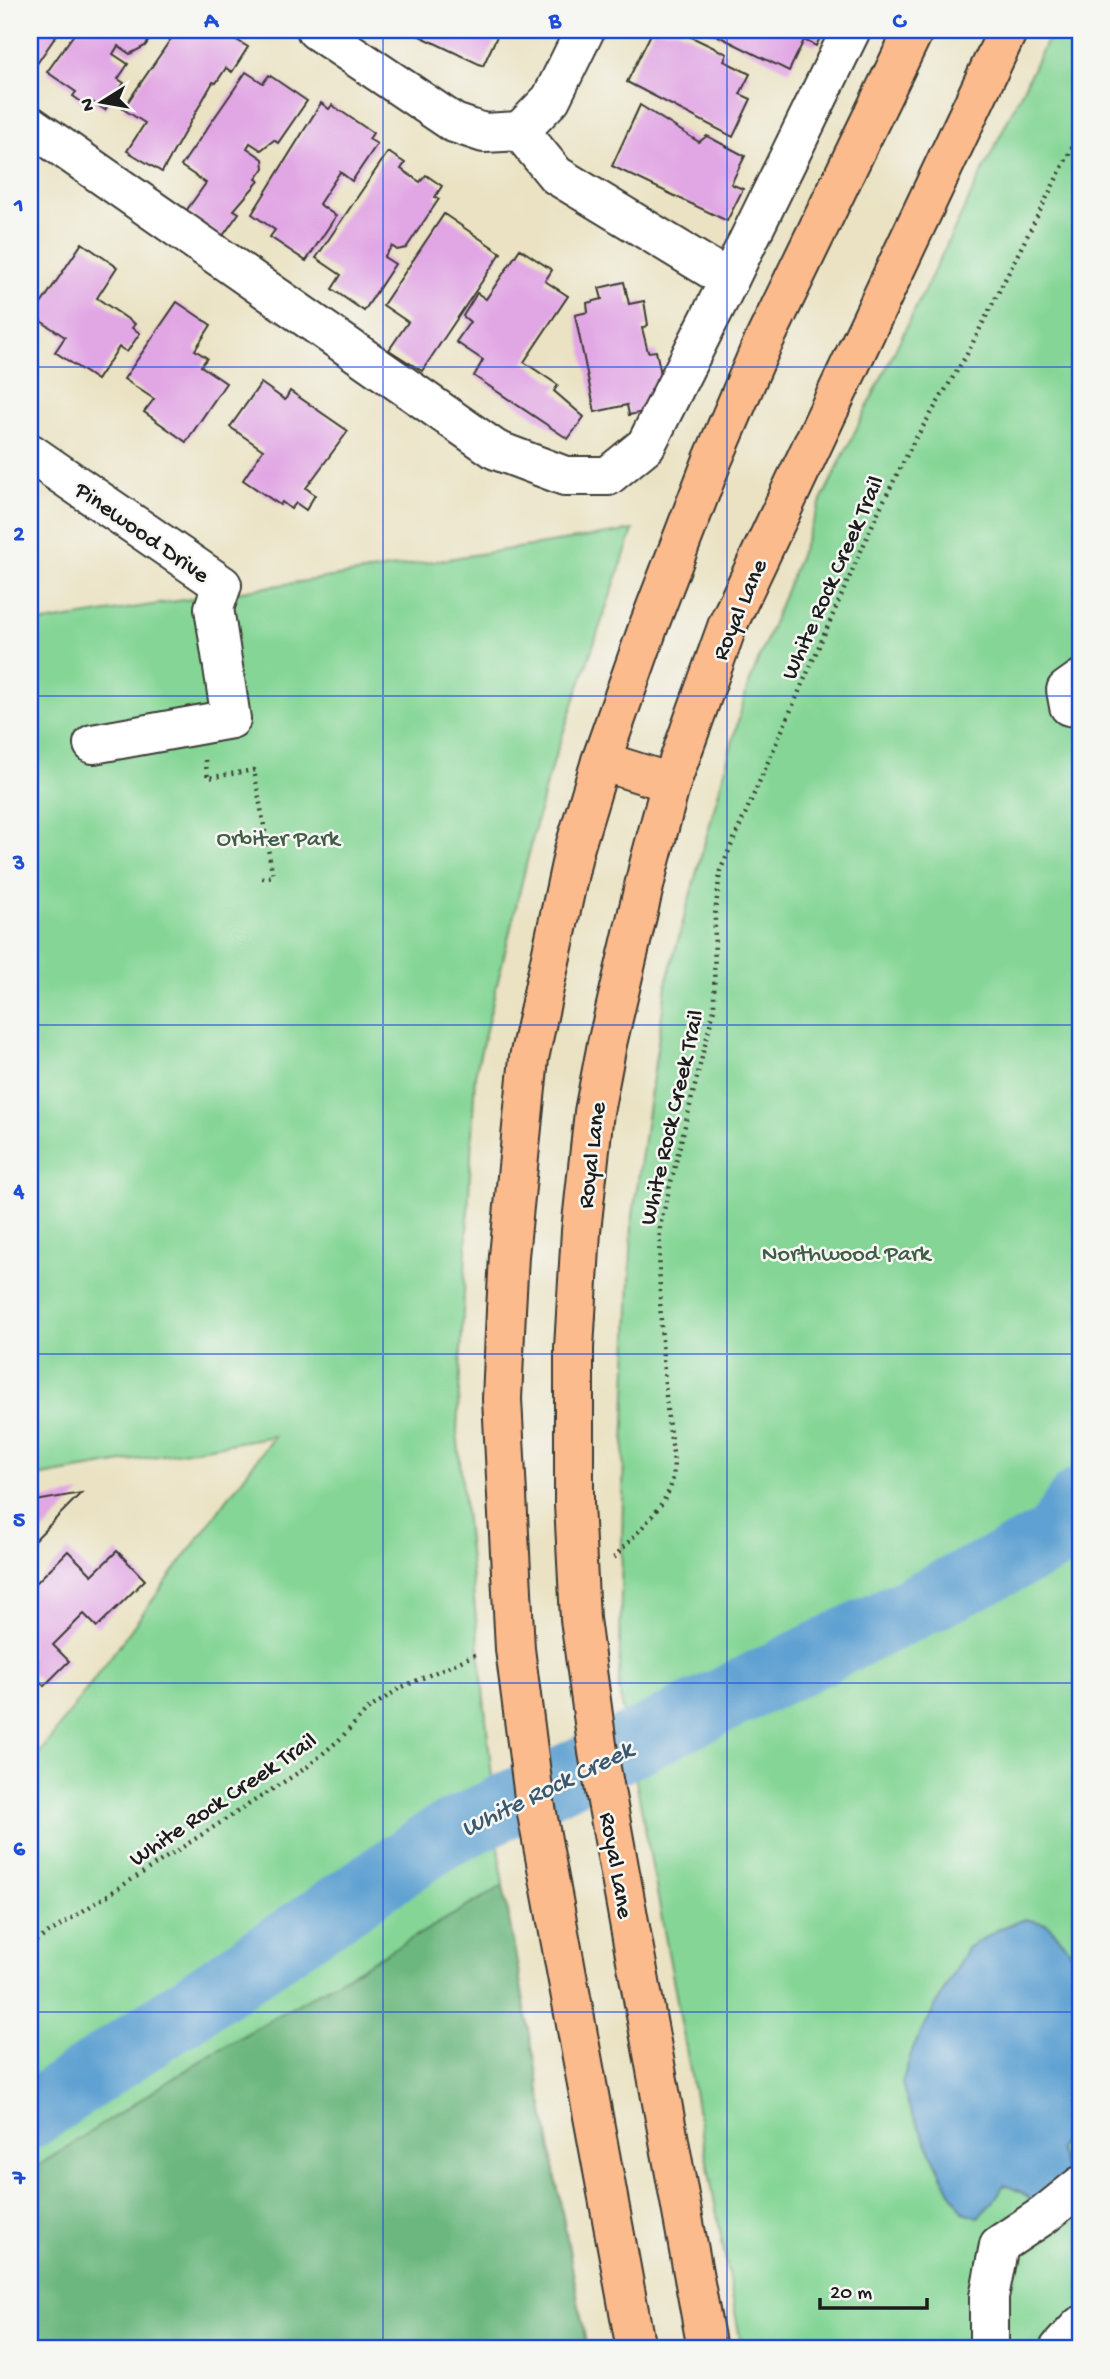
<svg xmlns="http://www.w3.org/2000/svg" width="1110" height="2379" font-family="'Gochi Hand',sans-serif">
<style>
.green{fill:#85d696;stroke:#507959;stroke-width:2}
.forest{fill:#6cb77f;stroke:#446a4e;stroke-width:2}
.water{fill:#5ea1d2;stroke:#3d5e77;stroke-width:2}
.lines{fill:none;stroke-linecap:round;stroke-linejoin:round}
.river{stroke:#5ea1d2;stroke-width:65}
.building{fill:#e1a6e4}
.minor-casing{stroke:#3b3a35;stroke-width:42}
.major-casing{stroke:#3b3a35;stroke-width:42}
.path{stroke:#3b3a35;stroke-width:4.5;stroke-dasharray:2 5;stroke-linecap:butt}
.minor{stroke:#fff;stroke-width:38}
.major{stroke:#fbbb8d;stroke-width:38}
.major-bridge-casing{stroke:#3b3a35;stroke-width:42;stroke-linecap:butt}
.major-bridge{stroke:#fbbb8d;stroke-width:38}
.grid{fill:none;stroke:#1d4ed8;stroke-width:2;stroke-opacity:0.55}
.labels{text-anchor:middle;stroke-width:5;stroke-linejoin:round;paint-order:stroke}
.street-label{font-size:24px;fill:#1c1c1c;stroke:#f6f6f2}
.park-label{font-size:24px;fill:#415d47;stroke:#f6f6f2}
.water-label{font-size:26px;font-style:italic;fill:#3a586e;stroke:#f6f6f2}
.neatline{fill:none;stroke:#1d4ed8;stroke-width:2.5}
.grid-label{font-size:23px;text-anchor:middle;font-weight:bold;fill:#1d4ed8}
</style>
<rect width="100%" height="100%" fill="#f6f6f2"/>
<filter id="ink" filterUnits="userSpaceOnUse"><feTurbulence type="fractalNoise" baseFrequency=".0143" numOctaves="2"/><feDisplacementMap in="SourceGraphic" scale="14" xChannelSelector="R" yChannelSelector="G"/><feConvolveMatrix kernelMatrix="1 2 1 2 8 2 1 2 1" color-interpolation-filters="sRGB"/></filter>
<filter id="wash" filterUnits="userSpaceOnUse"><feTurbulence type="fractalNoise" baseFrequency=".00686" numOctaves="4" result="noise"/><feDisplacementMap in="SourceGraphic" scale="28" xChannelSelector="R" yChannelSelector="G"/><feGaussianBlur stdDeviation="1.57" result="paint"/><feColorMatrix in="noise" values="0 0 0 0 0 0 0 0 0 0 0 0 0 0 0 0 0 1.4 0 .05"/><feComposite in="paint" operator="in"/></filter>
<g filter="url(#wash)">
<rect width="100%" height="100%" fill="#eae2c2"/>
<g class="green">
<path d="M1052,30h28v2319h-338l-123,-660 5,-239 8,-228 35,-242 80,-291 75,-190z"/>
<path d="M633,530l-87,253 -71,292 -18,357 46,454 -295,170 -178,115v-405l244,-330 -244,42v-854z"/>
</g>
<path class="forest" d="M503,1886l84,463h-557v-178l178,-115z"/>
<path class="water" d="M1025,1919l22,5 17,18 16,24v134l-21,49 8,25 -23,41c-12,-16 -21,-25 -40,-30l-11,17 -15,15 -15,-5 -13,-21 -42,-86 -6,-22 11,-35 54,-100 34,-20z"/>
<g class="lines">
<path class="river" d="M30,2116l412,-279 612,-298 26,-39"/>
</g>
<g id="blocks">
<g class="building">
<path d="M30,30h30l-24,35 -6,-4z"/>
<path d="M77,30h79l-11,16 -15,8 -12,-8 -5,8 15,10 -10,15 6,4 -19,27 -14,-9 -4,5 -14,-10 3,-4 -29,-20z"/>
<path d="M177,30h43l28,17 -16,25 -6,-4 -10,15 -3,-1 -51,90 -35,-21 18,-28 -22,-14z"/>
<path d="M407,30h93l-17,36z"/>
<path d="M653,30h24l50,24 -3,7 26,13 -10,20 11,5 -18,38 -106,-55z"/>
<path d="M706,30h118l-8,16 -12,-6 -15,31z"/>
<path d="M246,72l17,11 6,-8 38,26 -29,42 -4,-3 -13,10 -11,-7 -3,5 16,11 1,9 -8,11 3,2 -25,29 5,3 -17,24 -36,-26 20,-28 -25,-17z"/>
<path d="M321,103l8,6 3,-4 41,28 -4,6 8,5 -25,37 -12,-9 -21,32 17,12 -30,45 -36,-24 5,-7 -23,-16z"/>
<path d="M640,105l59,37 8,-6 38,20 -14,28 12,5 -16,32 -115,-55z"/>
<path d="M388,152l17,11 -4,6 19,13 6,-7 16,11 -7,11 4,2 -33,49 -9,2 -5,-4 -8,11 11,7 -31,47 -32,-22 9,-14 -25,-17z"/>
<path d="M444,214l57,39 -79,118 -33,-21 19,-28 -25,-17z"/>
<path d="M82,243l35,24 -20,31 38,26 -3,4 8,5 -13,19 -8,-5 -22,33 -42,-28 10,-15 -32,-21z"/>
<path d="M520,249l32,21 -7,11 23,15 -44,66 34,23 -4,6 30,26 -16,22 -94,-63 9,-16 -27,-18 14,-20 -7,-6 14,-23 9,6z"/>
<path d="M624,282l5,22 15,-3 4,24 -6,3 6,24 8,-1 6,27 -6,1 2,9 -10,23 -19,4 -2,-10 -32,7 -20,-97 13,-3 -1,-9 15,-4 -3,-11z"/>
<path d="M177,302l34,23 -16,25 12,8 -6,8 25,17 -40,59 -42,-30 10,-13 -30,-20z"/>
<path d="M261,383l24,17 5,-9 58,40 -42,57 9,7 -9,15 -10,-7 -5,6 -9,-7 -2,3 -37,-25 20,-30 -33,-23z"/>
<path d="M81,1493l-51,52v-43z"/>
<path d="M68,1551l24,24 25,-24 28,29 -48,47 -13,-13 -31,31 16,16 -25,25 -14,-15v-82z"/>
</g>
</g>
</g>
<g filter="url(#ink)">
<use href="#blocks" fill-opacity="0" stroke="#3b3a35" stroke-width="2"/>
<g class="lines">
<g class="minor-casing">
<g id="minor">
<path d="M316,30l138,93 30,10 36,-2"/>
<path d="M30,125l466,325 69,26h43l38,-31 83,-165 122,-250"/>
<path d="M520,131l36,44 173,105"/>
<path d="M520,131l31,-32 34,-69"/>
<path d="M30,453l192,132 -8,23 17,111 -138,25"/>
<path d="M1080,680l-14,10 3,16 11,1"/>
<path d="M989,2349v-52l10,-52 45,-30 36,-29"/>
<path d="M1059,2349l21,-23"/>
</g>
</g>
<g class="major-casing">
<g id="major">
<path d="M601,761l70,22"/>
<path d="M506,1310l3,-54 20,-198 45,-208 27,-89 48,-136 64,-166 48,-112 153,-317"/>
<path d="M576,1314l5,-83 13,-119 13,-68 42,-179 22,-82 57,-159 280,-594"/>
</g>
</g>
<g class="path">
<path d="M205,760l3,18 46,-8 19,106 -16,3"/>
<path d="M614,1558c17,-20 52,-51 58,-76 5,-21 -2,-43 -4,-64 -6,-63 -10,-128 -8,-192l54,-217 1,-94 5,-44 159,-361 34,-67 53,-87 108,-212 6,-19"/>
<path d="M30,1945l277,-178 32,-27 28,-30 33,-22 79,-35"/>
</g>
<use href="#minor" class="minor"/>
<use href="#major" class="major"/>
<g class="major-bridge-casing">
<g id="major-bridge">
<path d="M506,1310l-4,89 13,250 19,148 102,552"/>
<path d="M576,1314l-2,34v156l6,115 18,133 109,597"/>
</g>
</g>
<use href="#major-bridge" class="major-bridge"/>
</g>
</g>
<path class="grid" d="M383,30v2319M727,30v2319M30,367h1050M30,696h1050M30,1025h1050M30,1354h1050M30,1683h1050M30,2012h1050"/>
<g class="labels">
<g class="street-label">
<text transform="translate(143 531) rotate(35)" y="8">Pinewood Drive</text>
<text transform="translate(831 577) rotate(-66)" y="8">White Rock Creek Trail</text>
<text transform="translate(738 609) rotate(-67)" y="8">Royal Lane</text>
<text transform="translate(670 1117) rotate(-77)" y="8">White Rock Creek Trail</text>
<text transform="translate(590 1155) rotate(-83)" y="8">Royal Lane</text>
<text transform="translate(222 1798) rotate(-34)" y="8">White Rock Creek Trail</text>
<text transform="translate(618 1865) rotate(80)" y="8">Royal Lane</text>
</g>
<g class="park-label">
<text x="278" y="845">Orbiter Park</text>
<text x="846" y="1260">Northwood Park</text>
</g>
<g class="water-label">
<text transform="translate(546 1787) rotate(-26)" y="9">White Rock Creek</text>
</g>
</g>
<rect width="1110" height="2379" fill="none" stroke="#f6f6f2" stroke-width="77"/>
<g transform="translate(102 102) rotate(259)" stroke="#f6f6f2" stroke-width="5" paint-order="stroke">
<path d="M0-5L12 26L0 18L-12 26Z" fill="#1c1c1c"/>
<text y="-10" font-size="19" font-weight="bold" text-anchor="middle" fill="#1c1c1c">N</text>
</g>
<path d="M820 2298v10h107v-10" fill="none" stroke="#1c1c1c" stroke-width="3.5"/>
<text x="830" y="2298" font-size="21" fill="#1c1c1c" stroke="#f6f6f2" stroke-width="5" paint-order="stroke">20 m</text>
<rect x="38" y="38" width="1034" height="2302" class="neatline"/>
<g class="grid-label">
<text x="211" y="27">A</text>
<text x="555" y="27">B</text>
<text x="899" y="27">C</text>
<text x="19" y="211">1</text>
<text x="19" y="540">2</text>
<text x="19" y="869">3</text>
<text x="19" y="1197">4</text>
<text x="19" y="1526">5</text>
<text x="19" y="1855">6</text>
<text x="19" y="2184">7</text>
</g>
</svg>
